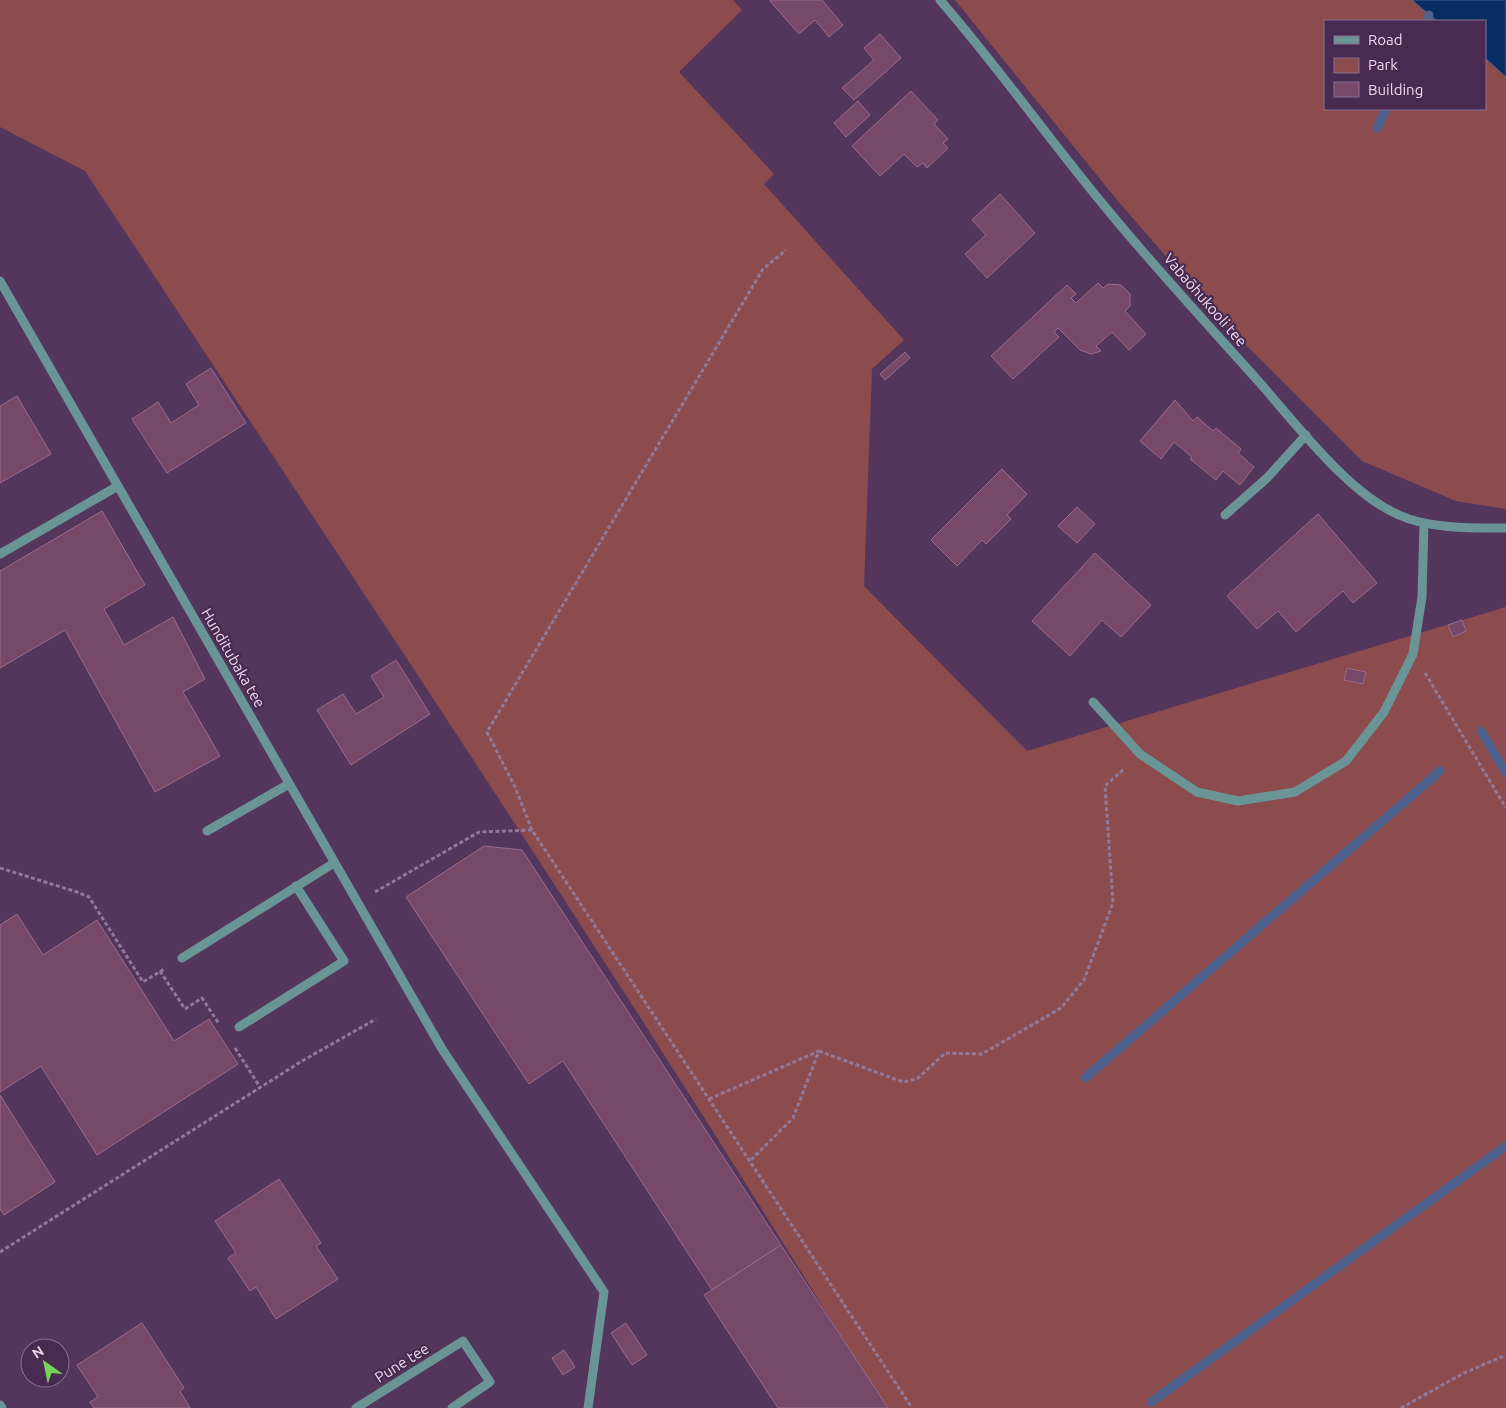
<svg xmlns="http://www.w3.org/2000/svg" width="1506" height="1408" font-family="Ubuntu,sans-serif">
<style>
.green{fill:#8c4c4e}
.water{fill:#082d63;stroke:#4c618e}
.lines{fill:none;stroke-linecap:round;stroke-linejoin:round}
.stream{stroke:#4c618e;stroke-width:9}
.building{fill:#754967;stroke:#9b6c8c}
.path{stroke:#927999;stroke-width:3;stroke-dasharray:4 2.5;stroke-linecap:butt}
.minor{stroke:#6a9596;stroke-width:9}
.labels{text-anchor:middle;stroke-width:4.5;stroke-linejoin:round;paint-order:stroke}
.street-label{font-size:15px;fill:#ecdaf1;stroke:#492b51}
</style>
<rect width="100%" height="100%" fill="#54365c"/>
<g class="green">
<path d="M0,0h733l9,10 -63,62 95,102 -10,10 140,156 -32,29 -8,217 163,165 479,-144v801h-621c-256,-420 -530,-827 -800,-1237l-85,-44z"/>
<path d="M955,0h457l25,21h-112v88h160v-51l21,19v432l-50,-8 -94,-40 -138,-138 -107,-123z"/>
</g>
<path class="water" d="M1412,0h94v77l-21,-19v-37h-48z"/>
<g class="lines">
<g class="stream">
<path d="M1427,21l2,-6"/>
<path d="M1377,128l9,-19"/>
<path d="M1481,731l25,42"/>
<path d="M1085,1078l355,-307"/>
<path d="M1151,1402l355,-256"/>
</g>
</g>
<g class="building">
<path d="M772,0h50l21,25 -14,12 -14,-17 -16,14 -29,-33z"/>
<path d="M880,34l21,24 -47,42 -12,-12 32,-28 -10,-12z"/>
<path d="M911,91l27,29 -4,4 14,15 -5,4 5,5 -21,20 -4,-5 -6,4 -13,-13 -24,22 -28,-30z"/>
<path d="M858,101l12,14 -24,22 -12,-14z"/>
<path d="M1000,194l35,39 -48,45 -22,-24 21,-19 -14,-15z"/>
<path d="M1098,283l5,5 5,-4 13,1 9,9v12l-5,5 21,23 -17,16 -17,-18 -16,14 5,5 -10,3 -11,-4 -22,-22 -4,4 5,5 -46,42 -22,-23 76,-71 9,9 -5,4 5,5z"/>
<path d="M905,352l5,6 -25,22 -5,-6z"/>
<path d="M211,368l35,55 -79,50 -35,-54 26,-17 13,21 28,-18 -13,-21z"/>
<path d="M17,396l34,58 -51,29v-77z"/>
<path d="M1175,400l18,21 4,-4 16,14 3,-3 25,21 -3,4 16,14 -14,18 -17,-14 -7,9 -26,-21 2,-2 -18,-15 -13,17 -21,-18z"/>
<path d="M1002,469l25,25 -20,21 4,4 -25,25 -4,-4 -25,26 -26,-26z"/>
<path d="M1077,507l18,17 -18,19 -19,-17z"/>
<path d="M102,511l43,74 -41,24 20,36 49,-28 32,62 -22,13 37,64 -65,36 -90,-162 -65,38v-97z"/>
<path d="M1318,514l59,69 -24,20 -10,-12 -47,41 -18,-21 -21,18 -30,-33z"/>
<path d="M1095,553l56,52 -30,32 -19,-17 -32,36 -38,-35z"/>
<path d="M1462,620l4,11 -13,6 -5,-12z"/>
<path d="M396,660l34,54 -79,51 -34,-55 26,-16 13,20 28,-17 -13,-21z"/>
<path d="M1347,668l19,4 -3,12 -19,-4z"/>
<path d="M484,846l38,4 259,395 -69,45 -149,-229 -34,23 -123,-187z"/>
<path d="M17,914l26,41 54,-35 77,121 35,-22 29,45 -141,91 -56,-89 -41,26v-167z"/>
<path d="M0,1095l55,87 -51,33 -4,-6z"/>
<path d="M279,1179l42,64 -5,3 22,33 -62,40 -20,-32 -6,4 -22,-33 8,-5 -21,-32z"/>
<path d="M781,1245l107,163h-110l-74,-113z"/>
<path d="M142,1323l42,65 -4,3 10,17h-96l-4,-6 8,-5 -21,-32z"/>
<path d="M626,1323l21,32 -15,10 -21,-32z"/>
<path d="M564,1350l11,17 -12,8 -11,-17z"/>
</g>
<g class="lines">
<g class="path">
<path d="M1425,673l81,135"/>
<path d="M532,830l-17,-43 -28,-55 276,-463 23,-19"/>
<path d="M0,868l77,24 12,5 54,85 23,-14"/>
<path d="M375,892l104,-60 53,-2 380,578"/>
<path d="M160,971l25,38 17,-11 17,26"/>
<path d="M235,1048l25,39"/>
<path d="M819,1051l84,31 14,-3 28,-26 37,1 79,-46 23,-28 29,-77 -8,-117 20,-18"/>
<path d="M709,1099l110,-48 -26,67 -43,43"/>
<path d="M0,1252l302,-191 74,-42"/>
<path d="M1401,1408l63,-35 42,-18"/>
</g>
<g class="minor">
<path d="M940,0c60,69 112,144 171,214 48,58 99,113 149,169 36,41 89,111 139,132 30,14 74,13 107,13"/>
<path d="M0,281l442,768 162,243 -16,116"/>
<path d="M1225,515l42,-37 39,-43"/>
<path d="M0,554l118,-68"/>
<path d="M1093,702l47,52 57,38 41,9 57,-9 51,-31 38,-49 29,-58 9,-57 2,-74"/>
<path d="M207,831l82,-47"/>
<path d="M182,958l152,-95"/>
<path d="M239,1027l105,-66 -48,-75"/>
<path d="M0,1405l2,3"/>
<path d="M356,1408l107,-67 27,41 -38,26"/>
</g>
</g>
<g class="labels">
<g class="street-label">
<text transform="translate(1205 300) rotate(49)" y="5">Vabaõhukooli tee</text>
<text transform="translate(233 658) rotate(60)" y="5">Hunditubaka tee</text>
<text transform="translate(402 1363) rotate(-32)" y="5">Pune tee</text>
</g>
</g>
<rect x="1324" y="20" width="162" height="90" fill="#492b51" stroke="#8a7191"/>
<rect x="1334" y="36" width="25" height="8" fill="#6a9596" stroke="#8a7191"/>
<text x="1368" y="45" font-size="15" fill="#ecdaf1">Road</text>
<rect x="1334" y="58" width="25" height="15" fill="#8c4c4e" stroke="#8a7191"/>
<text x="1368" y="70" font-size="15" fill="#ecdaf1">Park</text>
<rect x="1334" y="82" width="25" height="15" fill="#754967" stroke="#8a7191"/>
<text x="1368" y="95" font-size="15" fill="#ecdaf1">Building</text>
<g transform="translate(45 1363) rotate(327)"><circle r="24" fill="#492b51" stroke="#8a7191"/>
<path d="M0-4L9 19L0 12L-9 19Z" fill="#76d25a"/>
<text y="-8" font-size="14" font-weight="bold" text-anchor="middle" fill="#ecdaf1">N</text>
</g>
</svg>
